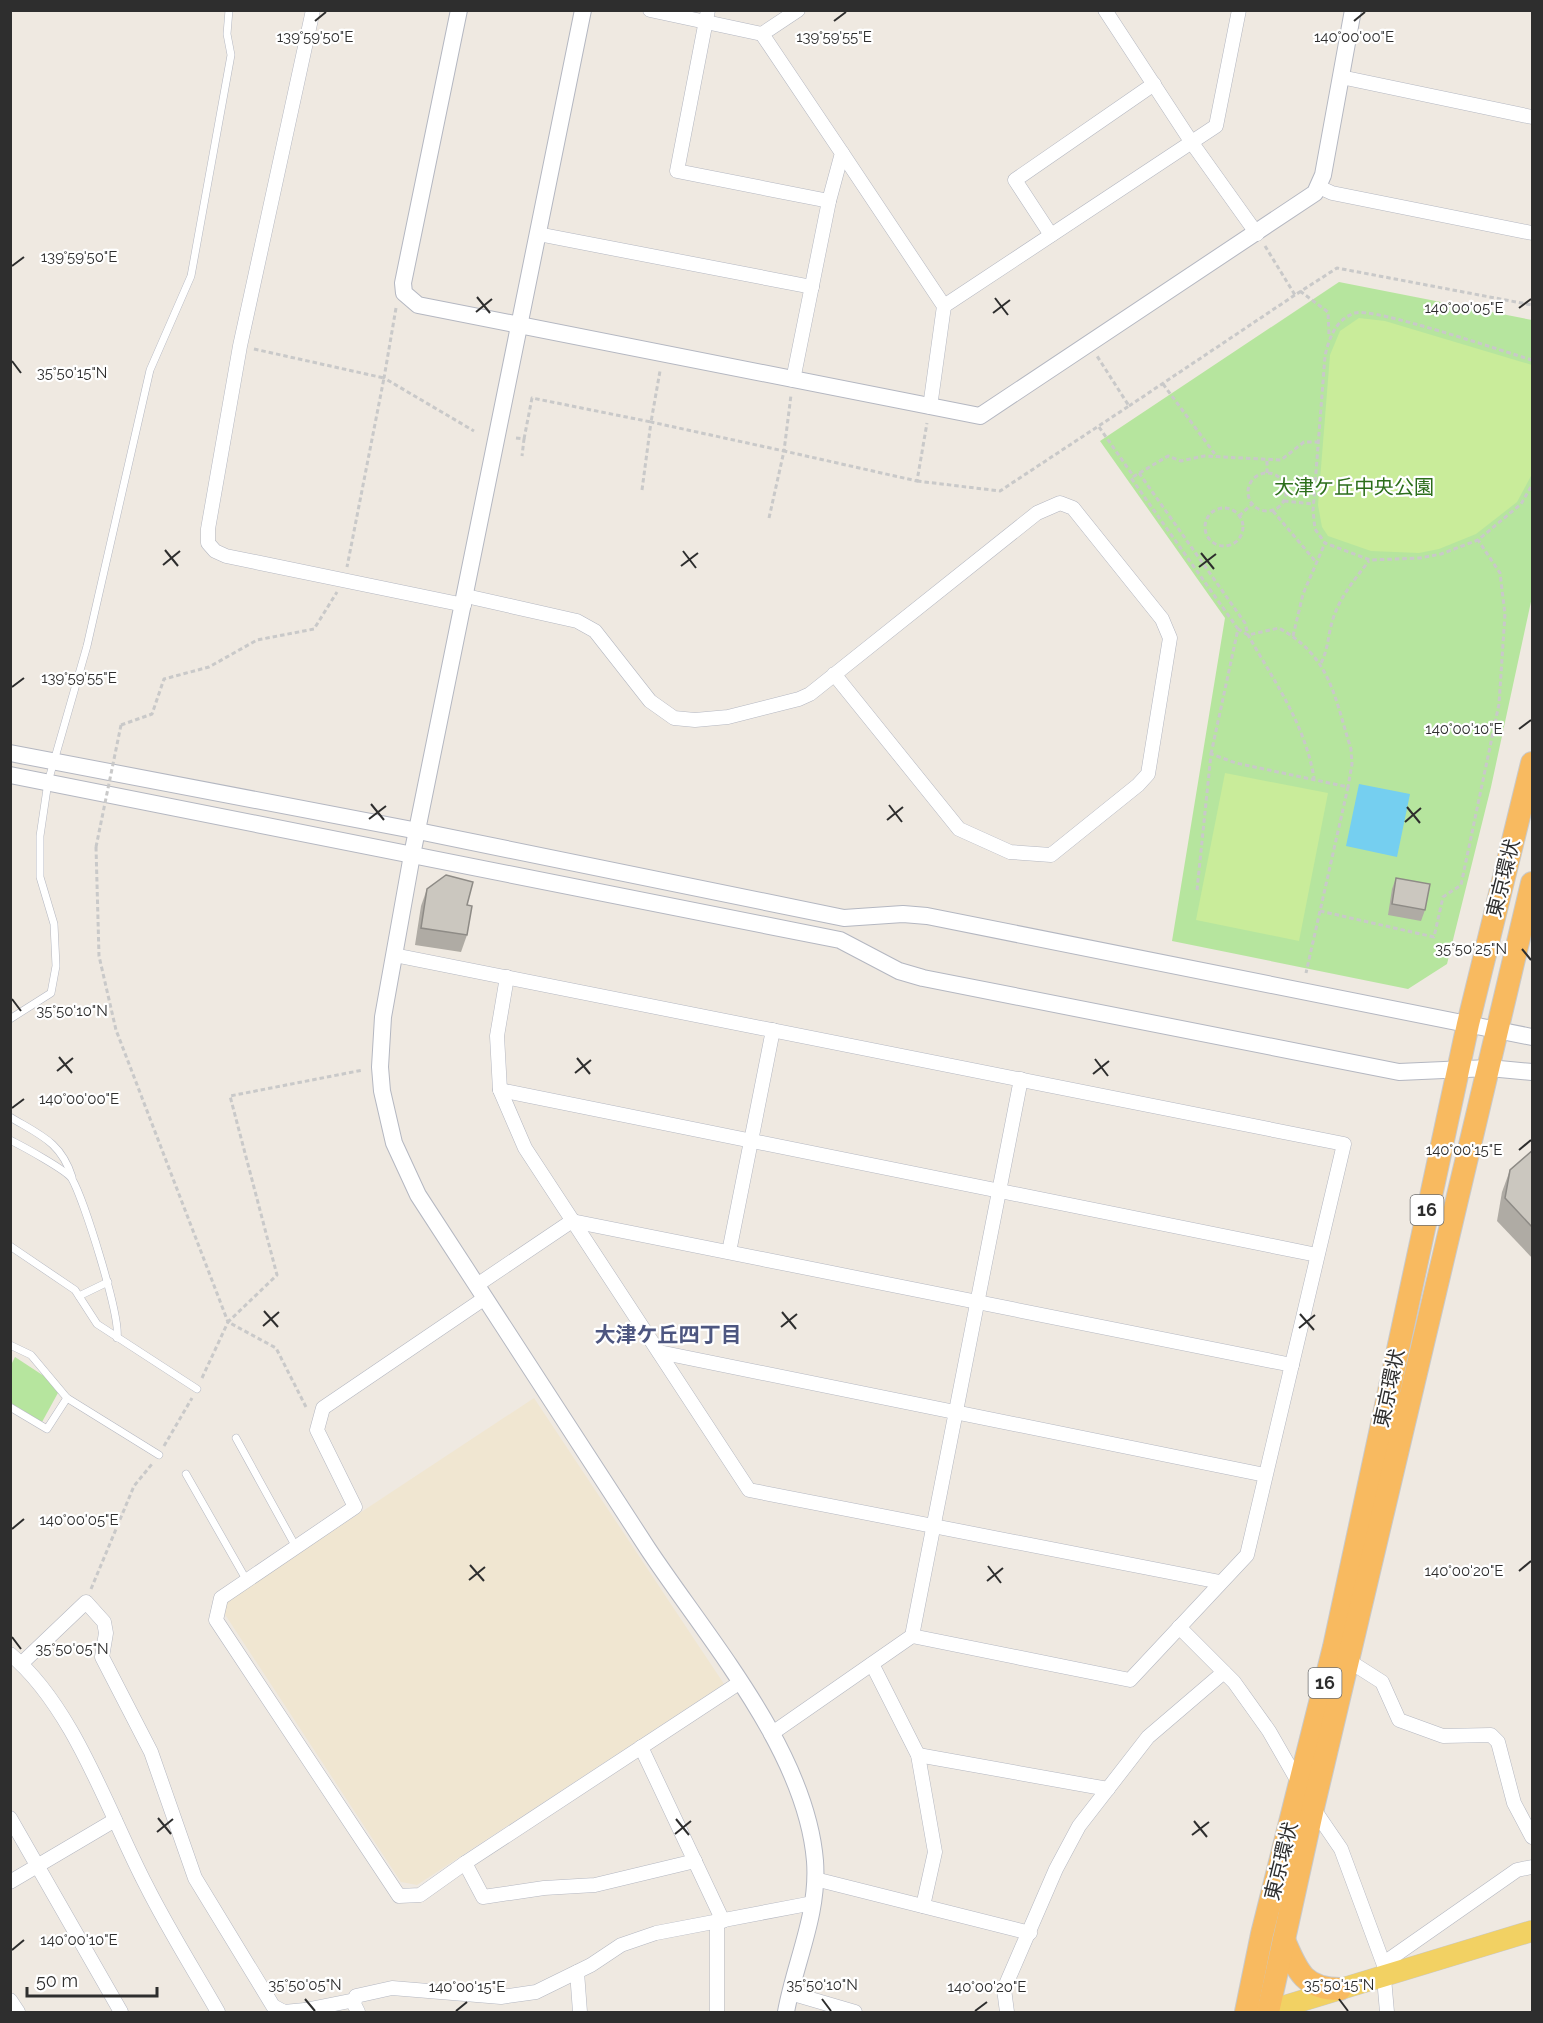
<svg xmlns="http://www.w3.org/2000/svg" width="1543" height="2023" font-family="Raleway,'Noto Sans JP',sans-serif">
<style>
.education{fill:#f0e6d1}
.green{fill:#b6e59e}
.pitch{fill:#c9ec9a}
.water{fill:#75cff0}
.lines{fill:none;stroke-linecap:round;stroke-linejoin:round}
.service-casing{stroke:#b4b7c1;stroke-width:8}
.minor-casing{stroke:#b4b7c1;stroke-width:15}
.tertiary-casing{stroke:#b4b7c1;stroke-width:18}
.primary-casing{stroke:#c9c9c9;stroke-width:22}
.trunk-casing{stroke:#c9c9c9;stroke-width:24}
.path{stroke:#c9c9c9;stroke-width:3;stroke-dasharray:4.5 3;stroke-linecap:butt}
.service{stroke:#fff;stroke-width:7}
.minor{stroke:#fff;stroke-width:14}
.tertiary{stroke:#fff;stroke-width:16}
.primary{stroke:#f2d163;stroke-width:21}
.trunk{stroke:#f8ba60;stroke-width:22}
.path-bridge{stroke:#c9c9c9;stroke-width:3;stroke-dasharray:4.5 3;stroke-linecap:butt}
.wall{fill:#afaba4}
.building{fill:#cbc7bf;stroke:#8e8b86;stroke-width:1.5}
.ticks{fill:none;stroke:#2e2e2e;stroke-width:2}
.labels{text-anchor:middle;stroke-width:4.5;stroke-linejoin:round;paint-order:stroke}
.shield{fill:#fff;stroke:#6d6d6d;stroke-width:1.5}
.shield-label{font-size:18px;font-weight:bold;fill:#2e2e2e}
.park-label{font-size:20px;fill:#2c6e1b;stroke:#fff}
.street-label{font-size:20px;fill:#2e2e2e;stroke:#fff}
.neighbourhood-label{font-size:21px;font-weight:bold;fill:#4d5680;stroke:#fff}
.ticks-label{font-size:15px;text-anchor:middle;fill:#2e2e2e;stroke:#fff;stroke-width:4.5;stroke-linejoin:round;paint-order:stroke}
</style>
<rect width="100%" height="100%" fill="#efe9e1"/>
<path class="education" d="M534,1398l190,286 -307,201 -16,-3 -177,-269 4,-13z"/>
<g class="green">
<path d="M1339,282l193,38v277l-41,190 -44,177 -39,25 -236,-48 53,-323 -125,-177z"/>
<path d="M15,1357l32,21 12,13 -17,31 -31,-19v-38z"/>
</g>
<g class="pitch">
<path d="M1359,318l26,3 147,44v109l-15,28 -41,32 -37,15 -20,4 -48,-2 -43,-15 -6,-9 -4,-22 12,-150 10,-24z"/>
<path d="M1225,773l103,20 -29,148 -103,-21z"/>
</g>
<path class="water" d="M1359,784l51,10 -13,63 -51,-11z"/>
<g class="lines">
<g class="service-casing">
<g id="service">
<path d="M10,1019l41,-26 5,-27 -2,-42 -14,-47v-41l8,-54 39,-136 63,-276 41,-94 40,-221 -4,-21 2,-24"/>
<path d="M10,1117c30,18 51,25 62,60"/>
<path d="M10,1140c12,6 58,31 62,39 12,21 49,138 45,159"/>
<path d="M10,1246l65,44 22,34 100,65"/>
<path d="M79,1296l29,-14"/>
<path d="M10,1345l21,10 36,43 92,57"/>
<path d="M10,1407l37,22 20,-31"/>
<path d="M236,1438l60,109"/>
<path d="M186,1474l61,107"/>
</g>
</g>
<g class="minor-casing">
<g id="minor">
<path d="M313,10l-73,336 -32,183v14l7,8 11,5 238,49"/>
<path d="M650,10l112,24"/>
<path d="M708,10l-31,161 152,30"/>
<path d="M1105,10l87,133 65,91"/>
<path d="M1341,77l191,40"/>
<path d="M842,153l102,153 -14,101"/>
<path d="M1319,187l13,6 200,40"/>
<path d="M538,234l274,53"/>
<path d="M1051,235l-36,-55 139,-96"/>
<path d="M944,306l272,-180 23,-116"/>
<path d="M793,380l36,-179 13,-48 -80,-119 36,-24"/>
<path d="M466,596l111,25 18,10 55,70 24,17 21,2 33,-3 71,-18 11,-5 227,-181 23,-10 13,5 89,111 8,19 -22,136 -10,11 -87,70 -41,-3 -51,-23 -125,-155"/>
<path d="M394,955l950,189 -97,411 -117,125 -218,-44"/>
<path d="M507,977l-10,59 3,54 25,58 224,342 471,92"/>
<path d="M500,1090l817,165"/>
<path d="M729,1252l44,-222"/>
<path d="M477,1285l95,-64 720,144"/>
<path d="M659,1352l606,123"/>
<path d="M1179,1627l55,55 35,49 31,54"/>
<path d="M10,1654c64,53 98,158 136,231 22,44 48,85 72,127"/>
<path d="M1349,1661l33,21 17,38 44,16 48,-1 7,7 16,61 18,34"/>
<path d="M22,1663l64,-61 18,20 2,11 -4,24 49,95 44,126 78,128 11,6 21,-2 1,2"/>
<path d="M872,1664l46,91 17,97 -12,54"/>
<path d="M771,1734l141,-98 109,-557"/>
<path d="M641,1747l82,174"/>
<path d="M918,1755l190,34"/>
<path d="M1313,1808l28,41 47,127"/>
<path d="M10,1818l111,194"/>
<path d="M695,1861l-100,24 -51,3 -61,9 -18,-34 274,-180"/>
<path d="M465,1863l-45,32 -21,1 -183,-276 5,-22 134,-91 -38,-77 6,-22 162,-110"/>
<path d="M815,1879l215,54"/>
<path d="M10,1882l105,-62"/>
<path d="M717,1922v90"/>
<path d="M1384,1963l133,-93 15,-3"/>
<path d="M577,1972l3,40"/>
<path d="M1384,1978l3,34"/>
<path d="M790,1993l65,19"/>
<path d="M10,2000l8,12"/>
<path d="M305,2010l50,-10"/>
<path d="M358,2012l-4,-8 2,-8 36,-8 109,9 35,-5 55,-27 30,-20 35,-12 157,-30"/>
<path d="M1007,2012l-3,-23 52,-120 23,-43 69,-89 76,-65"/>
</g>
</g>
<g class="tertiary-casing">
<g id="tertiary">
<path d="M459,10l-56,273 1,10 14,12 562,111 335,-223 8,-18 30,-165"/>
<path d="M583,10l-171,845 -29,162 -3,50 2,24 12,52 24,52c77,118 153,237 230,354 60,90 158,202 167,312 4,53 -20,101 -29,151"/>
<path d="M10,753l408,78 426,87 59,-4 24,2 605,121"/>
<path d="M10,775l830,165 59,31 24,7 476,94 90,-4 43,4"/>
</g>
</g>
<g class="primary-casing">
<path id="primary" d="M1265,2012l267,-81"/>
</g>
<g class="trunk-casing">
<g id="trunk">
<path d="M1284,1940c13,30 19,49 56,49"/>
<path d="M1246,2012l16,-78 72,-287 134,-623 64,-261"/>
<path d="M1268,2012l45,-204 219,-925"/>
</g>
</g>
<g class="path">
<path d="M1265,246l30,49 42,-27 195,37"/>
<path d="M1300,291l28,21 1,23"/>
<path d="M396,308l-12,70 90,53"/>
<path d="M254,349l130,29 -37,189"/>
<path d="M1532,360c-27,-8 -158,-53 -177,-47 -19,6 -26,25 -30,43l-12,155 2,18 10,14 45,17 50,-2 21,-4 37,-14 43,-36 11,-19"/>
<path d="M1163,384l54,73"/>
<path d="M1129,406l166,-111"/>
<path d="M1099,427l35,50"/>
<path d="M516,438l8,1 -2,17"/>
<path d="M524,439l8,-41 119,24 9,-51"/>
<circle cx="1267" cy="492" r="19"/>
<path d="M1139,473l106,150 3,12c26,46 57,89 66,143"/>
<path d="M1267,473v-14"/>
<path d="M917,481l83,10 129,-85 -32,-50"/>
<path d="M642,490l9,-68 133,29 7,-56"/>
<path d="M1284,501l30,3"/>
<circle cx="1224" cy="527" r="19"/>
<path d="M1273,511l43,51"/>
<path d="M1239,516l13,-12"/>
<path d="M769,518l15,-67 133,30 10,-58"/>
<path d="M1238,629l-107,-151 37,-22 13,5 23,-5 77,4 23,-18h15"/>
<path d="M1293,636l10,-42 22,-51"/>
<path d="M1321,663c7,-13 7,-27 11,-41 7,-24 22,-42 37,-61"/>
<path d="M121,725l31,-11 12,-35 45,-12 48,-27 57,-11 23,-37"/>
<path d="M1211,754l27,-125 10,6 31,-7c52,29 55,68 72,121l1,15 -4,23"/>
<path d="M96,847l3,109 17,74 112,292 -26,56"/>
<path d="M1197,890l14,-136 25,9 112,24 -42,186"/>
<path d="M1320,911l114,26 9,-40 18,-12 38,-181 6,-90 -5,-41 -22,-33"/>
<path d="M306,1407l-30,-59 -48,-26 49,-47 -47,-179 133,-26"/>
<path d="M164,1446l28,-48"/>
<path d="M91,1589l43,-103 18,-22"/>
</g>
<use href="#service" class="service"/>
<use href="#minor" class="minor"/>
<use href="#tertiary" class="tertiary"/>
<use href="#primary" class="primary"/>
<use href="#trunk" class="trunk"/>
<path class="path-bridge" d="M96,847l25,-122"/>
</g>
<g class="wall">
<path d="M1396,878l29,32 -4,11 -33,-6 4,-26z"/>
<path d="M427,889l40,16v30l-6,17 -46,-7 6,-39z"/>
<path d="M1533,1150v109l-36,-38 5,-29 8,-22z"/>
</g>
<g class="building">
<path d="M446,875l27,7 -6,23 5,1 -5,29 -46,-7 6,-39z"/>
<path d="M1396,878l34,6 -5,26 -33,-6z"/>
<path d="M1533,1150v78l-28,-30 5,-28z"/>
</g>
<path class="ticks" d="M315,21l11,-9M834,21l12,-9M1354,21l11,-9M12,266l12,-9M477,297l13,16M995,298l13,17M1519,308l12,-9M476,312l16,-13M993,313l17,-13M12,361l9,12M165,550l13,16M683,551l13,17M1201,553l13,16M163,565l17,-14M681,566l17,-13M1199,567l17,-13M12,687l12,-9M1519,729l12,-9M371,804l13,16M889,805l13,17M1407,807l13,16M369,819l17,-13M887,820l16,-13M1405,822l16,-14M1522,949l9,11M12,999l9,12M59,1057l13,16M577,1058l13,16M1095,1059l13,17M57,1071l16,-13M575,1073l16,-13M1093,1074l16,-13M12,1108l12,-9M1519,1150l12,-10M264,1311l14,16M782,1312l14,17M1300,1314l14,16M263,1326l16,-14M781,1327l16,-13M1299,1328l16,-13M12,1529l12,-10M470,1565l14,16M988,1566l13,17M1519,1571l12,-10M469,1580l16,-13M987,1581l16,-13M12,1637l9,12M158,1818l13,16M676,1819l13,16M1194,1821l13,16M157,1832l16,-13M675,1834l16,-13M1192,1835l17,-13M12,1950l12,-10M305,1999l10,12M822,1999l9,12M1339,1999l9,12M456,2011l11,-9M975,2011l12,-9"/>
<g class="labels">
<g class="shield">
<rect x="1410.5" y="1195" width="33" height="30" rx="4.5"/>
<rect x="1308.5" y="1668" width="33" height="30" rx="4.5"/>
</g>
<g class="shield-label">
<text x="1427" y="1216">16</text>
<text x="1325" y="1689">16</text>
</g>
<g class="park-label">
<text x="1354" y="494">大津ケ丘中央公園</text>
</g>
<g class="street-label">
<text transform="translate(1503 878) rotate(-76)" y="7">東京環状</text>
<text transform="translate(1389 1388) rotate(-78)" y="7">東京環状</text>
<text transform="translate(1281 1861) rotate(-76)" y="7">東京環状</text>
</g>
<g class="neighbourhood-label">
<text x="668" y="1342">大津ケ丘四丁目</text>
</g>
</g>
<g class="ticks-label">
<text x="834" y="42">139°59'55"E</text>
<text x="315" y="42">139°59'50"E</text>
<text x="1354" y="42">140°00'00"E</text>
<text x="79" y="262">139°59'50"E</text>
<text x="1464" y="313">140°00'05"E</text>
<text x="72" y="378">35°50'15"N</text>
<text x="79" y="683">139°59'55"E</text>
<text x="1464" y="734">140°00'10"E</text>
<text x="1471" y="954">35°50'25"N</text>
<text x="72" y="1016">35°50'10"N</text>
<text x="79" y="1104">140°00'00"E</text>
<text x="1464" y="1155">140°00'15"E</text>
<text x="79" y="1525">140°00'05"E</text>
<text x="1464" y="1576">140°00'20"E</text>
<text x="72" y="1654">35°50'05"N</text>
<text x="79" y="1945">140°00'10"E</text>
<text x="305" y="1990">35°50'05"N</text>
<text x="822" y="1990">35°50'10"N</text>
<text x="1339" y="1990">35°50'15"N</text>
<text x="467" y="1992">140°00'15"E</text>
<text x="987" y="1992">140°00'20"E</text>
</g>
<rect width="1543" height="2023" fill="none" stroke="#2e2e2e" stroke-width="24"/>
<path d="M27 1987v9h130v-9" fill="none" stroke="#2e2e2e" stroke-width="3"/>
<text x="36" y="1987" font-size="18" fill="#2e2e2e" stroke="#ffffff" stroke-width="4.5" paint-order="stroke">50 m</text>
</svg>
